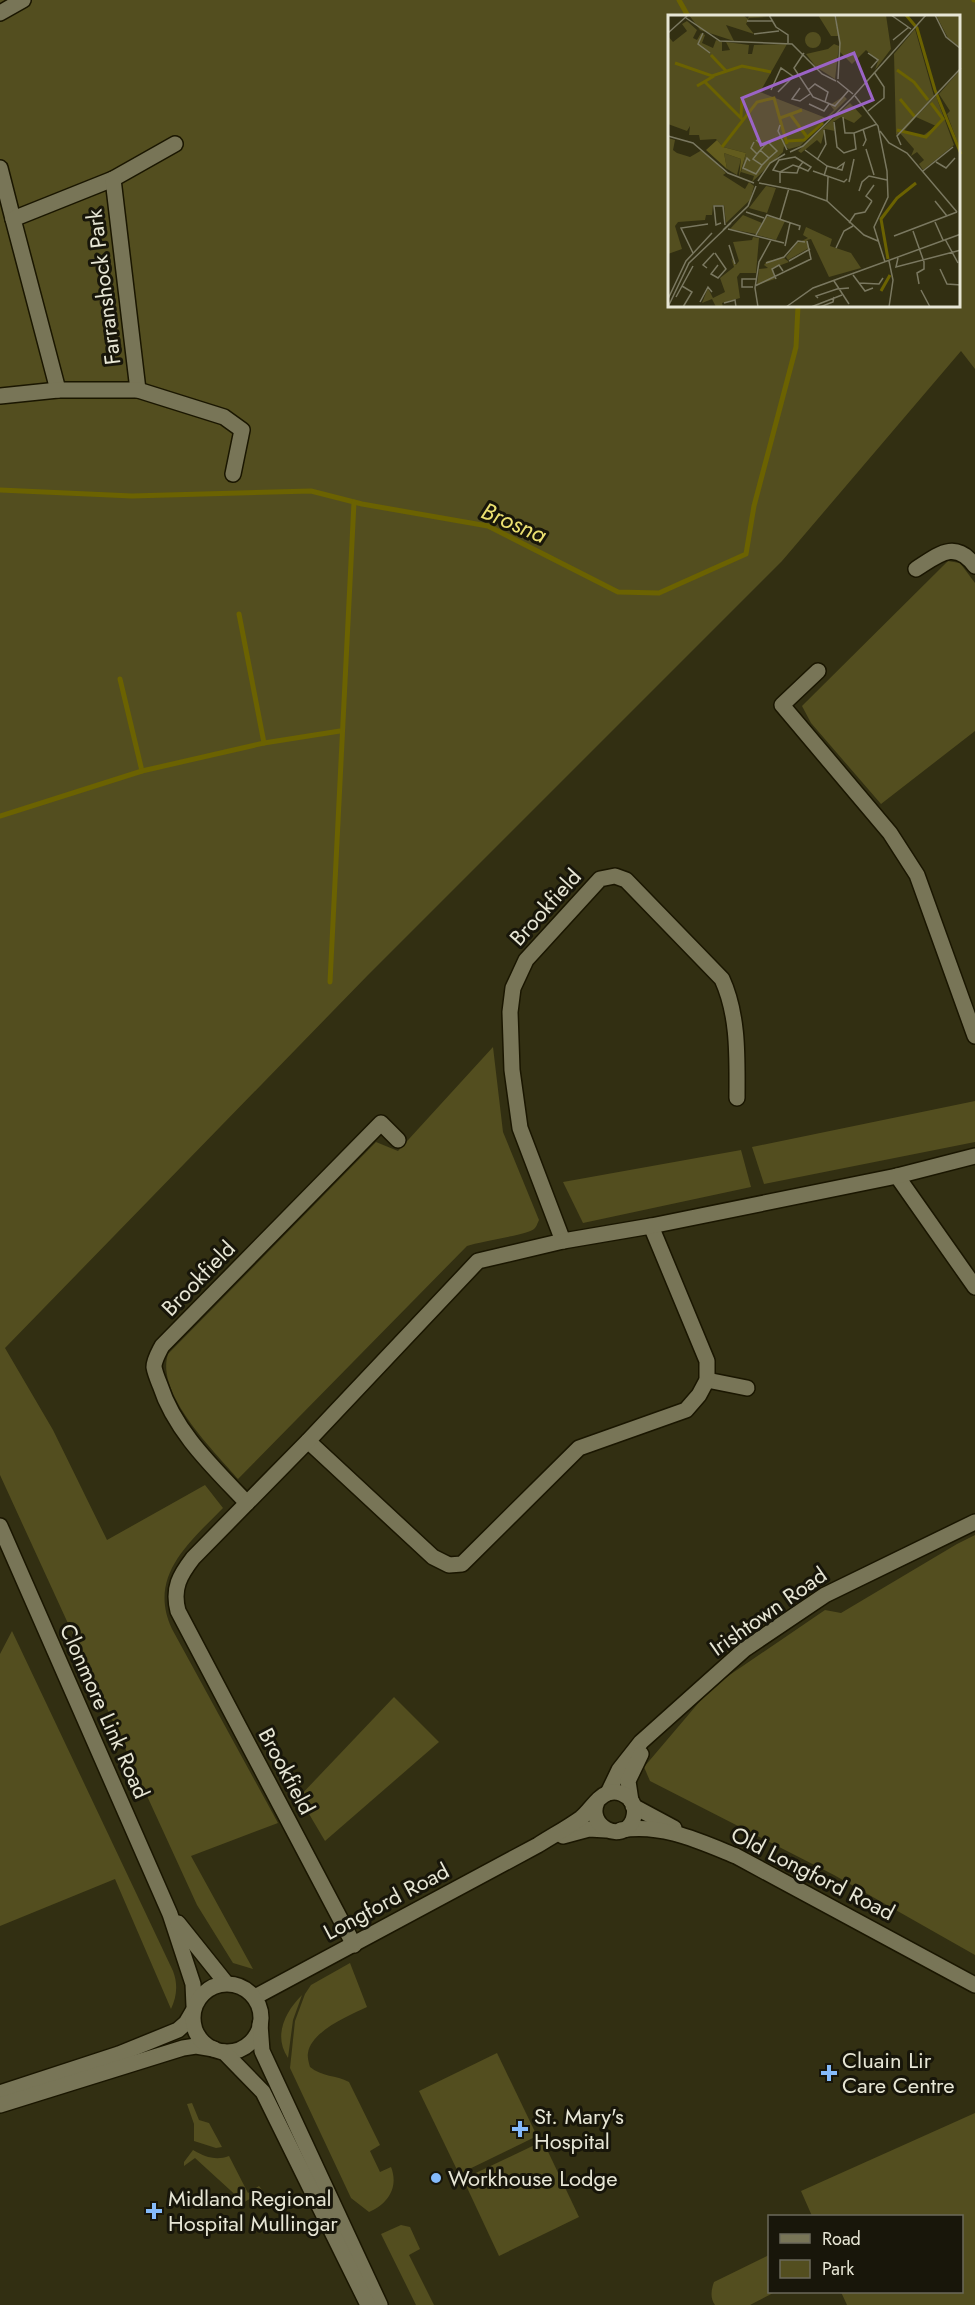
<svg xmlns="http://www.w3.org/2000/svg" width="975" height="2305" font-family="Jost,sans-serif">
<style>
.green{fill:#534e1f;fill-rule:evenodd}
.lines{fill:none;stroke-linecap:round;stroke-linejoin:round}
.stream{stroke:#6b6201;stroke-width:5}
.minor-casing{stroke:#1a1600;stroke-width:18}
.tertiary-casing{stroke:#1a1600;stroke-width:18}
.secondary-casing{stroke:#1a1600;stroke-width:18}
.minor{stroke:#787557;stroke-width:15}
.tertiary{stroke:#787557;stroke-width:15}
.secondary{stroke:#787557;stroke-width:15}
.poi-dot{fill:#85bbfb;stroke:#18160a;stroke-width:2}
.labels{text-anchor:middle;stroke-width:6;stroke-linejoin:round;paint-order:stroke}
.street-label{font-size:22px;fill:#e7e6d5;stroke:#18160a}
.poi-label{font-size:22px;fill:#e7e6d5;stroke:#18160a;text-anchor:start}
.water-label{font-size:24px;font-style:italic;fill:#eadf70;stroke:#18160a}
.inset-river{fill:none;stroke:#6b6201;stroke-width:3}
.inset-road{fill:none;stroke:#7a7860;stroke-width:1.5}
.view{fill:#9b64c6;fill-opacity:0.15;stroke:#9b64c6;stroke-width:3}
.inset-edge{fill:none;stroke:#e7e6d5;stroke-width:3}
</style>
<rect width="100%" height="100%" fill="#322f12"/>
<g class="green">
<path d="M0,0h975v369l-14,-18 -179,210 -414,414 -363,373 48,82 54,110 98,-55 18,23c-33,34 -76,68 -51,121l106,194 -87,33 62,113 -20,-6 -36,-58 -197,-430zM669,16h289v290h-289z"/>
<path d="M948,561l12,2 15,20v148l-94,73 -70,-81 -9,-17z"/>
<path d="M493,1047l10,85 36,88c-2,4 -2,6 -5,9 -7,6 -53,12 -67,17l-229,233c-24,-28 -83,-85 -70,-125l208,-212 22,9z"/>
<path d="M975,1101v41l-211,42 -12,-37z"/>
<path d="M741,1150l10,37 -168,36 -20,-41z"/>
<path d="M975,1535v420l-141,-80 -184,-94 -6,-14 68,-80 113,-77 16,3 116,-69z"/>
<path d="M12,1631l161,340c5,13 4,25 -2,38l-56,-130 -115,47v-272z"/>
<path d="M394,1697l45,45 -114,99 -26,-44z"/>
<path d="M350,1963l17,44c-17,8 -56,24 -59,46 -1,4 1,10 2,14 12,10 26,8 39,15l31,63 -10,6 10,21 11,-5c8,20 -3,37 -22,45l-18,-14 -61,-130 5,-47 10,-27 6,-9z"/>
<path d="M302,1995l-9,25 -5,38c-15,-22 -3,-46 14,-63z"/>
<path d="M497,2053l40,83 -78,38 -40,-83z"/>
<path d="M192,2103l7,17 10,3 13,24 -6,1 -22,-7v-17l-7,-20z"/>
<path d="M975,2113v192h-128l-6,-13h121v-76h-150l-11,-25z"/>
<path d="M543,2141l36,76 -80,39 -36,-77z"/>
<path d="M193,2150c12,7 23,11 36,6l19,37 11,-7 4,5 -27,16 -2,-2 7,-5 -46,-42 -11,8v-4z"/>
<path d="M401,2225l9,2 10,22 -11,6 25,50h-18l-35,-71z"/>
<path d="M769,2255l1,37h5l-25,13h-35c-5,-7 -4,-15 -1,-23z"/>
</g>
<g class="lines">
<g class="stream">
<path d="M679,0l9,16"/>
<path d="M974,0h1"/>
<path d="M0,490l132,6 179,-5 51,13 126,22 130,66 41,1 87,-39 8,-48 42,-159 2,-41"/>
<path d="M239,614l25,129"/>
<path d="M120,679l22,92"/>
<path d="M0,816l142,-45 122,-28 76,-12"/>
<path d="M330,982l24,-480"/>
</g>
<g class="minor-casing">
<g id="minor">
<path d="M0,13l23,-13"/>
<path d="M0,168l13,51"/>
<path d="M58,390l-45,-171 100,-40"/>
<path d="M138,390l-25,-211 62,-35"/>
<path d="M0,396l58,-6h80l86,27 18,13 -9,44"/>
<path d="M916,569c22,-14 39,-30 59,-3"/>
<path d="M818,671l-36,34 108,128 27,42 58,161"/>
<path d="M897,1176l78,111"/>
<path d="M563,1241l-43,-113 -8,-58 -2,-58 3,-24 13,-28 74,-81 15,-3 11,4 96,99c17,37 15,80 15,119"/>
<path d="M707,1380l40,8"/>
<path d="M308,1441l125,116 16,8 13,-1 117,-116 107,-38 13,-15 8,-15v-19l-56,-135"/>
<path d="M247,1503c-33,-35 -72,-71 -87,-118 -2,-5 -5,-12 -6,-18 0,-7 5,-15 8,-21l219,-223 17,17"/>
<path d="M608,1793l11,-23 22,-28 104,-93 80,-54 150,-73"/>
<path d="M631,1801l-3,-20 13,-27"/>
<path d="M354,1945l-176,-334c-6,-23 2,-36 15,-53l115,-117 170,-180 85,-20 88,-15 246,-50 78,-20"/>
</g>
</g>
<g class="tertiary-casing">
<g id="tertiary">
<path d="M633,1806l41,22"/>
<path d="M621,1830c40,-7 78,11 115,26l239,129"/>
<path d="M563,1836l26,-7 17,1"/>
<path d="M255,1997l283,-152c14,-9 29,-17 43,-27 9,-7 16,-21 27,-25 9,-3 19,1 24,9 3,5 3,12 1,18 -11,25 -47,6 -36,-18"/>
<path d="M0,2093l119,-39 59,-24 8,-7 7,-12"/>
<path d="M0,2105l183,-57 13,-2 18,3"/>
</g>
</g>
<g class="secondary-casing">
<g id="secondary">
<path d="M0,1526l170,388 23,70 1,22"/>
<path d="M178,1923l48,60"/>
<circle cx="227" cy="2018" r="34"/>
<path d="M260,2024l2,27 118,254"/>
<path d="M224,2052l39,40 105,213"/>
</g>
</g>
<use href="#minor" class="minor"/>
<use href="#tertiary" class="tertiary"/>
<use href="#secondary" class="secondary"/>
</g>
<g class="poi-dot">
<path d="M826 2064h6v6h6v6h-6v6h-6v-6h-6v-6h6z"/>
<path d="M517 2120h6v6h6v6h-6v6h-6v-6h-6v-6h6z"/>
<circle cx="436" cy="2178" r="6"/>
<path d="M151 2202h6v6h6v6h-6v6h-6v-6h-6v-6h6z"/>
</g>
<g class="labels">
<g class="street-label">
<text transform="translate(103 287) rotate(-97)" y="8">Farranshock Park</text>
<text transform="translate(545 907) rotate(-48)" y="8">Brookfield</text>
<text transform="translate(198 1278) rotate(-46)" y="8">Brookfield</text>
<text transform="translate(768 1611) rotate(-35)" y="8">Irishtown Road</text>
<text transform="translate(105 1711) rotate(66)" y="8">Clonmore Link Road</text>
<text transform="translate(287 1771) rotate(62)" y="8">Brookfield</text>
<text transform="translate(813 1873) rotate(27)" y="8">Old Longford Road</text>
<text transform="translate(386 1901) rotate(-28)" y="8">Longford Road</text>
</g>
<g class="poi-label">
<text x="842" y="2068">Cluain Lir<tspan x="842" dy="25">Care Centre</tspan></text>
<text x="534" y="2124">St. Mary's<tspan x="534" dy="25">Hospital</tspan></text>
<text x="448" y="2186">Workhouse Lodge</text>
<text x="168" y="2206">Midland Regional<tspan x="168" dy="25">Hospital Mullingar</tspan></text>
</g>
<g class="water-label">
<text transform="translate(514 523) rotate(23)" y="8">Brosna</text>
</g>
</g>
<g transform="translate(668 15)">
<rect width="292" height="292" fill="#322f12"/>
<path d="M21,0h54l5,4 1,-4 20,2 -20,1 -3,6 8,10 -28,-9 8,16 -34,-11zM150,0h16l5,21h-8zM218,0l5,34 -16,21 3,-9 -12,-11 -14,14 -12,-12 -4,-36zM268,0h24v33l-12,-10zM19,6l10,9 -4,8 4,2 4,-7 4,2 -3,8 11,5 3,-8 6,2v9l8,-1 -4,-8 23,3 -1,9h4l2,-9 33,-1 -27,48 66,26 8,-8 -4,-5 14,-9 3,3 -47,47 -11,3 -5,-3 -1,6 -31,30 2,-6 -13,-4 5,-19 -23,-6 -7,-8 -16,1 -1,-5h-10l1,-9 -3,5 -19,-7v-88l5,6 14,-11 -5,-7zM247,14l19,67 -31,36 18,5 15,-11 -20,-9 20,-21 18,49 -31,25 -4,-6 5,-4 -7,-8 -6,4 3,-7 -14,-16 -4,2 -2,-81zM137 25a8 8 0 1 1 16 0a8 8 0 1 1-16 0ZM166,29l5,2 -4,33 -19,-12 -10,-13 22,-5zM292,55v79l-13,-35 3,-3 -11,-17zM182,88l12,13 -8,7 -13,-6 -8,5 2,9 -10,-2 -4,15 -4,-4 -16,13 -3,-2zM0,123l7,2 -2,10 4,3 13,4 12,-7 24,23 -3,2 22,14 4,-7 5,4 -4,14 -24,23 -2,-18h-11l-1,10h-6l-1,5 -27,2 -3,4 7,23 -14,5zM56,138l17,6 -4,16 -10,-6zM98,171l10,2 -9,25 -18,-5zM75,200l19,8 -6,11 -26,-5zM98,201l19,5 -9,19 -19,-5zM138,212l26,12 -2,7 21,7 10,15 -32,9 -18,-38 -4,1 2,8 -21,12 -2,-3 11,-14 11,-5 -5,-3zM85,222l6,1 -3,35h-16l-3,4 3,21 -18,5 1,4h-7l-4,-8 -10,4 6,-15 5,10 12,-6 -5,-14 14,-11 -3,-9 5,7 3,-4 -6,-19 19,-2zM116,243l5,4 -16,6 2,11 -18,6 2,-16 9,-1 -4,-3 3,-4z" fill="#534e1f"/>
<path d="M49,125l6,7 23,6 -7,24 2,-18 -17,-6 3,16 -21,-19z" fill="#635c1e"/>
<path class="inset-river" d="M238,0l11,13 18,62 26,64M43,40l16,17M7,48l37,13 30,-10 29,6M229,55l17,12 14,18M37,67l38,38M29,71l17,-10M232,84l15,18M263,88l12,16M122,99l17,23M73,102l1,-20M112,103l22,-8M229,115l29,7 18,-19M119,126l17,-1 19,-17M54,132l35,-45 17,-4 13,46M220,244l-7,-40 16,-21 19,-15M213,276l9,-16"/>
<path class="inset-road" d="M101,0l7,12 12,8v8M167,0l5,28 -2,36M223,0l20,14M267,0l11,22 15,12M18,3l34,23 72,3 30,30 14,7M79,6h25M0,18l20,-18M35,18l-5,11 12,9M86,19l25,-3M225,25l16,-13M136,38l-10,15 19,29 22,9 14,-16M200,38l10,7 -7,8M169,66l16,13M132,73l-8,11 8,2 10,-7M103,75l10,-22 13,9M140,75l7,-6 13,8 -3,10M110,77l16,-16M187,81l23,30 9,45 1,26 -14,30 11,35M183,84l75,-84M141,89l15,7 5,-7M200,96l16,-13v-11l-10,-15M175,102l2,16h9M166,107l3,25 7,6 12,-4 -2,-16 23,-9M112,110l-2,6 9,19M212,116l9,12 18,10 50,59M0,121l25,7 35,30 26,10M88,125l8,6 8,-6M86,127l-3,6 6,6 7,-8M233,130l-4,-9 64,-68M195,131l3,-6 -3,-11M198,134l8,26M137,135l22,16 -3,10M122,137l13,-6 49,-48M89,139l-4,5 9,6 7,-7 -9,-8M127,142l8,5 -4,5 -6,-2 -13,7 -7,-2 6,-10zM101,143l8,-7 -8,-8M149,145l9,-16 -2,-14M82,146l-3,-3 -4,10 13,6 6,-9M268,147l10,6 9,-10M159,151l15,4 2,-7 -7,5M145,156l31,11 3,-3M255,156l30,-24M160,162l-1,24 37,34 14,6M90,166l12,-18 15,-9M181,167l5,-23M91,168l40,8 28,10M112,168v-11l17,1 2,-6 9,4 3,-4 -8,-5M191,176l3,-9 7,-6 18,4M204,186l-6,-5 8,-11M267,186l12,15M78,197l18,6M112,204l9,-31M267,207l8,18M53,208l-5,2 -2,-19h9l2,19M181,208l6,-9 10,-2 7,-11M60,214l56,14M55,215l25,-24 8,-20M245,216l11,31v7l-7,4 2,11M88,220l11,-20 33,11 -1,4M226,221l63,-24M277,224l13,24M61,230l6,19M117,231l5,-23M168,233l8,-17 9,-5M25,238l-12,-25 27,-4M47,238l11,16 -8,9 -7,-4 7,-9M230,243l-2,9 65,-17M121,246l21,-12M98,248l18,-6 14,-16 7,1M39,253l-4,-3 11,-12M272,254l7,15 14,1M185,260l12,16 8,-3M108,264l-4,-10 7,-4 4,6M166,266l15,23M191,268l20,1 4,-6M14,271l10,6 -9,15M87,271l56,-27 -4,-18M85,272h-11v-8h14M253,275l9,17M8,282l17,-31M150,283l-2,-2 21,-7 12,-1M0,284l18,-38 26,-28M32,287l8,-15 4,5M56,288l11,-3 1,7M0,292l21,-44 42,-40M90,292l-3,-19 4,-26 12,-22M118,292l27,-19 148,-54M143,292l31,-12M152,292l13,-5 1,-5M221,292l4,-27 -4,-19"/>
<path class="view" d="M186,38l19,47 -112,45 -19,-47z"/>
<rect width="292" height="292" class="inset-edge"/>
</g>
<rect x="768" y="2215" width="195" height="78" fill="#18160a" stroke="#6b695b" stroke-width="1.5"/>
<rect x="780" y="2234" width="30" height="9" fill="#787557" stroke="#6b695b" stroke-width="1.5"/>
<text x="822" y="2245" font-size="18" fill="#e7e6d5">Road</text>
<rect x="780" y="2260" width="30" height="18" fill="#534e1f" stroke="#6b695b" stroke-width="1.5"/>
<text x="822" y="2275" font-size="18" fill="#e7e6d5">Park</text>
</svg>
